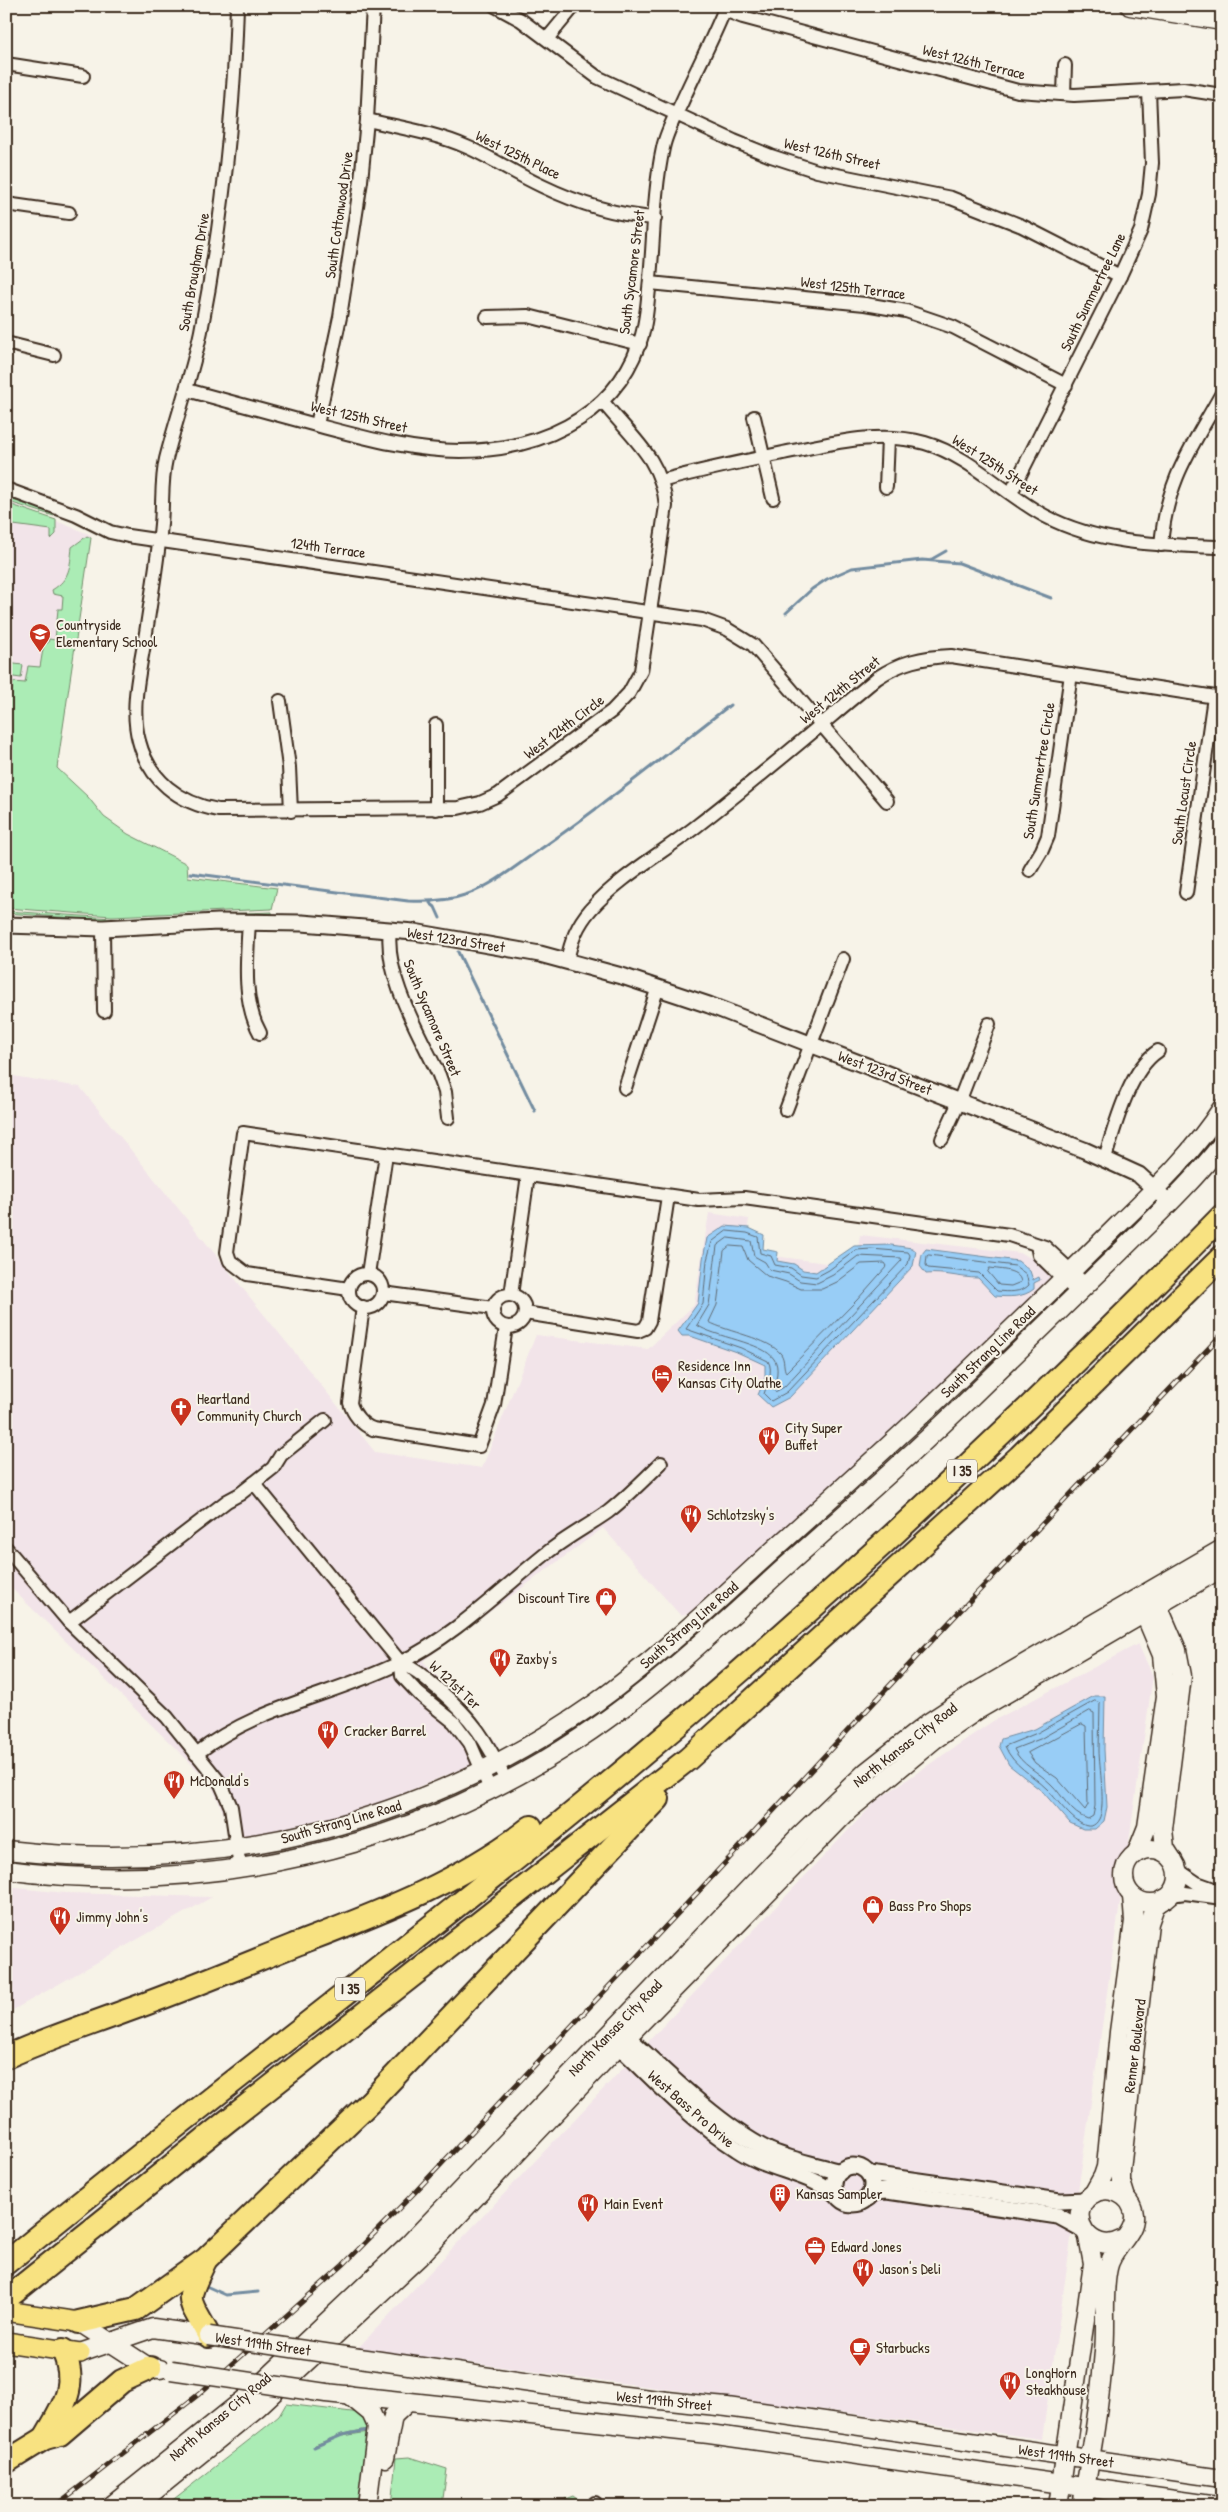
<svg xmlns="http://www.w3.org/2000/svg" width="1228" height="2512" font-family="'Patrick Hand',sans-serif">
<style>
.built{fill:#f2e4e9}
.green{fill:#abecb5;stroke:#738b6a}
.water{fill:#98cdf6;stroke:#738ca0}
.lines{fill:none;stroke-linecap:round;stroke-linejoin:round}
.shore{stroke:#606b74;stroke-width:1}
.stream{stroke:#738ca0;stroke-width:3}
.minor-casing{stroke:#3b2a1e;stroke-width:16}
.tertiary-casing{stroke:#3b2a1e;stroke-width:19}
.secondary-casing{stroke:#3b2a1e;stroke-width:21}
.primary-casing{stroke:#3b2a1e;stroke-width:22}
.motorway-casing{stroke:#3b2a1e;stroke-width:26}
.minor{stroke:#f7f3e8;stroke-width:12}
.tertiary{stroke:#f7f3e8;stroke-width:15}
.secondary{stroke:#f7f3e8;stroke-width:18}
.primary{stroke:#f8e281;stroke-width:19}
.motorway{stroke:#f8e281;stroke-width:22}
.rail-casing{stroke:#3b2a1e;stroke-width:5}
.rail{stroke:#f7f3e8;stroke-width:3;stroke-dasharray:9;stroke-linecap:butt}
.secondary-bridge-casing{stroke:#3b2a1e;stroke-width:21;stroke-linecap:butt}
.secondary-bridge{stroke:#f7f3e8;stroke-width:18}
.labels{text-anchor:middle;stroke-width:4;stroke-linejoin:round;paint-order:stroke}
.shield{fill:#f7f3e8;stroke:#73665b;stroke-width:1}
.shield-label{font-size:14px;font-weight:bold;fill:#3b2a1e}
.street-label{font-size:15px;fill:#3b2a1e;stroke:#f7f3e8}
.poi-label{font-size:15px;fill:#3b2a1e;stroke:#f7f3e8;text-anchor:start}
</style>
<rect width="100%" height="100%" fill="#f7f3e8"/>
<filter id="ink" filterUnits="userSpaceOnUse"><feTurbulence type="fractalNoise" baseFrequency=".02" numOctaves="2"/><feDisplacementMap in="SourceGraphic" scale="10" xChannelSelector="R" yChannelSelector="G"/><feConvolveMatrix kernelMatrix="1 2 1 2 8 2 1 2 1" color-interpolation-filters="sRGB"/></filter>
<g filter="url(#ink)">
<g class="built">
<path d="M6,501l85,34 -42,293 -43,-2z"/>
<path d="M13,1076l67,11 295,365 107,16 54,-133 112,14 46,-44 15,-92 40,6 -4,33 110,15 5,-32 160,18 40,18 -162,155 -206,186 -11,4 -78,-88 -180,133 75,83 -4,11 -128,54 -131,30 -25,-57 -204,-199v-459z"/>
<path d="M1138,1644l15,32 -111,763 -684,-91 519,-548 116,-79z"/>
<path d="M6,1887l60,6 146,4 -206,117z"/>
</g>
<g class="green">
<path d="M6,498l44,14 4,4 -48,-15z"/>
<path d="M6,503l50,17v14l-5,5v-9l-45,-6z"/>
<path d="M87,536l4,2 -34,230 31,29 16,20 24,17 59,30 1,13 89,11 -5,21 -160,7 -106,-8v-227h3l-2,15 4,1 2,-15 12,1 3,-17 12,1 4,-24h4l1,-4 6,1 3,-31h4l1,-13 -10,-2 -1,-4c18,-11 18,-23 20,-43z"/>
<path d="M6,663l17,2 -2,13 -15,-2z"/>
<path d="M6,911l106,7 160,-6v2l-174,6 -92,-7z"/>
<path d="M286,2404l74,9 8,16 -26,5 -29,12 29,-10 27,-4 -9,74h-195l102,-80 12,-10z"/>
<path d="M409,2457l38,12 -5,37h-51l5,-48z"/>
<path d="M573,2496l4,3 1,7h-14l1,-7z"/>
<path d="M1110,2499l48,7h-51z"/>
</g>
<g class="water">
<path d="M725,1226l24,2 15,7 -1,14 15,3 -1,9 17,3 9,6 13,2 38,-26 37,-1 21,3 4,3 -3,15 -123,131 -19,10 -13,-12 7,-17v-13l-26,-12 -49,-17h-8l-4,-5 20,-28 5,-44 4,-21z"/>
<path d="M926,1249l92,12 12,10 3,9 6,-3 1,3 -6,3v6c-11,9 -26,8 -39,7l-17,-18c-18,0 -34,-6 -52,-4l-6,-8 2,-12z"/>
<path d="M1094,1696h11l-1,53 3,58 -3,14 -9,8h-12l-13,-6 -27,-31 -34,-27 -10,-19 2,-7 34,-10z"/>
</g>
<g class="lines">
<g class="shore">
<path d="M727,1231l20,2 11,4 2,16 11,3 4,9 16,3 10,7 15,2 13,-7 27,-20 15,-1 37,3 2,3 -2,9 -121,128 -16,9 -7,-7c3,-10 10,-23 4,-33l-27,-13 -55,-19 17,-25 4,-44 5,-18z"/>
<path d="M728,1238l23,3 3,15 11,6 5,8 19,4 11,7 17,2 16,-8 25,-19 43,2 1,2 -118,127 -9,5 -2,-3c3,-8 7,-22 1,-30 -11,-17 -61,-22 -77,-34l12,-20 8,-59z"/>
<path d="M730,1246l13,1 5,13 19,16 19,6 15,7h21l15,-7 24,-18 24,-1 2,3 -30,34 -71,72c-3,-4 -1,-12 -5,-18 -12,-16 -54,-22 -72,-32l8,-17 7,-54z"/>
<path d="M929,1255l86,11 11,8 3,11c-7,8 -22,7 -32,6l-18,-18 -51,-5 -2,-3 1,-9z"/>
<path d="M990,1268c11,2 29,1 31,14l-10,4 -12,-1 -11,-13z"/>
<path d="M1095,1701l5,2c0,16 -1,31 -1,47 0,16 7,56 0,69 -13,25 -44,-23 -52,-30 -15,-15 -34,-23 -42,-43l32,-13z"/>
<path d="M1090,1711l4,2 1,93 -2,10 -5,3c-18,-5 -25,-24 -37,-35 -12,-12 -30,-19 -37,-35l26,-10z"/>
<path d="M1082,1724l4,2 2,79 -3,5 -28,-32 -22,-15 -7,-10z"/>
</g>
<g class="stream">
<path d="M932,559l14,-8"/>
<path d="M786,613l26,-24 15,-10 25,-11 70,-8 37,3 92,35"/>
<path d="M190,873l218,28c21,1 40,0 60,-7 27,-10 50,-30 74,-46 65,-45 126,-95 188,-143"/>
<path d="M430,903l5,4 5,11"/>
<path d="M458,952l77,159"/>
<path d="M206,2286l20,9 32,-3"/>
<path d="M314,2447l28,-12 27,-5"/>
</g>
<g class="minor-casing">
<g id="minor">
<path d="M237,6c-3,109 -15,217 -36,325 -9,44 -24,85 -35,128 -5,21 -3,43 -5,65 -3,34 -9,68 -14,102 -5,36 -18,79 -8,115 10,39 40,62 79,69l240,-2 22,-5 18,-8 114,-84 17,-18 12,-22 25,-165c-4,-47 -35,-69 -63,-104"/>
<path d="M495,6l26,14 76,57 137,64 37,15 46,15 134,27 71,28 98,50"/>
<path d="M724,10l19,7 275,74 56,4 109,-6 39,6"/>
<path d="M547,39l24,-29"/>
<path d="M6,64l77,12"/>
<path d="M1064,94l1,-29"/>
<path d="M367,120c34,8 68,13 100,27 25,11 49,27 75,39 35,17 74,29 113,32"/>
<path d="M6,204l63,9"/>
<path d="M650,283l215,21 41,7 47,16 113,58"/>
<path d="M487,317l41,-1 112,28"/>
<path d="M6,343l48,12"/>
<path d="M187,390c43,12 86,23 129,35 46,12 96,26 144,26 75,0 152,-31 179,-107 7,-17 8,-37 10,-55 5,-46 4,-95 14,-141 3,-15 11,-30 18,-44 14,-32 32,-65 45,-98"/>
<path d="M754,417l19,81"/>
<path d="M317,425l23,-108 21,-136 6,-61 6,-114"/>
<path d="M661,481c40,-11 81,-19 122,-28 47,-9 95,-23 142,-10 45,13 79,51 120,73 55,29 116,29 177,31"/>
<path d="M886,487l2,-49"/>
<path d="M6,489l70,26 34,17 18,4 574,84 25,9 26,16 134,156"/>
<path d="M1011,493l109,-217 21,-46 8,-36 3,-31 -3,-72"/>
<path d="M1161,545c6,-67 30,-96 61,-152"/>
<path d="M280,701l9,66 2,44"/>
<path d="M436,809v-84"/>
<path d="M1030,870l12,-20 6,-14 23,-162"/>
<path d="M1186,893l28,-196"/>
<path d="M249,922c-2,35 -7,79 11,111"/>
<path d="M103,928l1,83"/>
<path d="M390,930c-6,46 29,103 49,145l6,17 3,26"/>
<path d="M567,961c4,-20 10,-36 24,-52 28,-32 73,-57 107,-84 61,-47 120,-98 179,-147 24,-16 45,-21 74,-22l271,42"/>
<path d="M625,1088l33,-101"/>
<path d="M786,1110l57,-151"/>
<path d="M942,1139l17,-37 30,-78"/>
<path d="M1105,1158c10,-32 24,-88 53,-107"/>
<path d="M1037,1245l2,10 39,38"/>
<path d="M368,1274l18,-120"/>
<circle cx="366" cy="1291" r="17"/>
<path d="M349,1289l-102,-15 -17,-13 -3,-9 16,-119 456,67 45,-2 265,37 36,12 41,38"/>
<path d="M383,1293l110,15"/>
<circle cx="509" cy="1311" r="16"/>
<path d="M511,1295l17,-120"/>
<path d="M363,1307l-13,96c3,11 12,22 23,26l106,17 15,-41 12,-78"/>
<path d="M525,1313l113,18 7,-3 4,-7 19,-125"/>
<path d="M254,1483l147,180c15,6 25,16 37,26 35,30 49,51 68,92"/>
<path d="M6,1548l63,74 98,95 54,67 10,23 9,61"/>
<path d="M69,1622l158,-121 13,-7 33,-26 8,-13 44,-35"/>
<path d="M401,1663l1,13 17,18 35,28 16,21 20,46"/>
<path d="M196,1754c63,-49 134,-57 203,-91 56,-27 101,-73 149,-111 19,-15 40,-26 60,-40 19,-15 36,-32 53,-49"/>
<path d="M1178,1870l19,13 25,9"/>
<path d="M1171,1895l14,-2 37,5"/>
<path d="M595,2506v-3"/>
</g>
</g>
<g class="tertiary-casing">
<g id="tertiary">
<path d="M6,925l97,3 115,-6 84,1 112,9 126,22 85,23 84,28 375,145 55,25 31,28"/>
<path d="M618,2028c42,39 102,99 152,123 23,10 46,14 70,21"/>
<path d="M611,2038c40,38 79,81 126,111 31,21 71,23 100,46"/>
<circle cx="853" cy="2185" r="19"/>
<path d="M869,2174l191,27 26,-1"/>
<path d="M868,2198l6,-6 13,-1 171,25 24,13"/>
</g>
</g>
<g class="secondary-casing">
<g id="secondary">
<path d="M1130,6l92,15"/>
<path d="M1153,1594l24,56 5,26 -19,153 2,19 7,11"/>
<circle cx="1151" cy="1876" r="27"/>
<path d="M6,1850c211,24 414,-24 588,-146 63,-45 119,-99 176,-151 67,-60 134,-120 198,-182 50,-48 101,-97 150,-146 37,-36 76,-73 104,-117"/>
<path d="M1137,1852l10,-25 19,-131 -4,-41 -22,-52"/>
<path d="M6,1870c198,27 407,-21 574,-132 74,-49 139,-111 205,-171 61,-54 122,-108 181,-165 51,-50 103,-100 154,-150 35,-35 72,-69 102,-108"/>
<path d="M1093,2194l10,-18 3,-9 13,-135 15,-111 -2,-25"/>
<path d="M1126,2198l-5,-16v-12l28,-247 6,-17 9,-7"/>
<path d="M79,2322l71,46 10,1"/>
<path d="M80,2353l73,-25 56,8"/>
<path d="M359,2358c123,17 245,38 368,49l495,71"/>
<path d="M326,2393l383,41 508,72"/>
<path d="M349,2395l22,18 6,13 -10,80"/>
<path d="M385,2458l8,-42 15,-14"/>
<path d="M111,2506l136,-109 162,-153 391,-409 66,-63 62,-49 41,-27 253,-147"/>
<path d="M136,2506l122,-99 161,-150 200,-212 230,-235 86,-71 41,-28 246,-143"/>
<path d="M1058,2506l35,-242 -5,-27"/>
<path d="M1082,2506c9,-51 18,-103 22,-155 3,-27 -2,-56 4,-83 4,-21 28,-34 26,-53 -2,-21 -26,-31 -43,-20 -28,20 1,61 30,45"/>
</g>
</g>
<g class="primary-casing">
<g id="primary">
<path d="M6,2311l73,11"/>
<path d="M6,2342l74,11"/>
</g>
</g>
<g class="motorway-casing">
<g id="motorway">
<path d="M6,2057c39,-18 80,-31 120,-46 56,-20 111,-43 166,-65 83,-32 168,-63 239,-119"/>
<path d="M205,2261c-21,44 -18,34 4,75"/>
<path d="M6,2263c187,-154 382,-299 569,-452 227,-186 442,-386 647,-595"/>
<path d="M6,2299l220,-177 462,-363 331,-302 203,-200"/>
<path d="M79,2322l57,-13 70,-50 164,-157 288,-303"/>
<path d="M45,2438c18,-32 34,-51 18,-88"/>
<path d="M6,2462l39,-24 15,-4 62,-53 28,-13"/>
</g>
</g>
<use href="#minor" class="minor"/>
<use href="#tertiary" class="tertiary"/>
<use href="#secondary" class="secondary"/>
<use href="#primary" class="primary"/>
<use href="#motorway" class="motorway"/>
<g class="rail-casing">
<path id="rail" d="M55,2506l144,-112 144,-129 73,-74 281,-298 209,-225 316,-334"/>
</g>
<use href="#rail" class="rail"/>
<g class="secondary-bridge-casing">
<g id="secondary-bridge">
<path d="M209,2336l150,22"/>
<path d="M171,2370l155,23"/>
</g>
</g>
<use href="#secondary-bridge" class="secondary-bridge"/>
</g>
</g>
<defs>
<g id="school-pin" transform="scale(1.125)"><path d="M0 17L-7.5 6A9.5 9.5 0 1 1 7.5 6Z" fill="#c8321e" stroke="#f7f3e8"/><path d="M0-5L7-2L0 1L-7-2ZM-4 1L0 2.5L4 1V4Q0 6-4 4Z" fill="#fff"/></g>
<g id="hotel-pin" transform="scale(1.125)"><path d="M0 17L-7.5 6A9.5 9.5 0 1 1 7.5 6Z" fill="#c8321e" stroke="#f7f3e8"/><path d="M-6-4.5h1.5V1H6V5H4.5V3h-9V5H-6ZM-4 0a1.8 1.8 0 1 1 3.6 0ZM.5 0V-2.5h3Q6-2.5 6 0Z" fill="#fff"/></g>
<g id="church-pin" transform="scale(1.125)"><path d="M0 17L-7.5 6A9.5 9.5 0 1 1 7.5 6Z" fill="#c8321e" stroke="#f7f3e8"/><path d="M-1.2-6h2.4v3.5h3.3v2.4h-3.3V6h-2.4V-.1h-3.3v-2.4h3.3Z" fill="#fff"/></g>
<g id="restaurant-pin" transform="scale(1.125)"><path d="M0 17L-7.5 6A9.5 9.5 0 1 1 7.5 6Z" fill="#c8321e" stroke="#f7f3e8"/><path d="M-5-6h1v4h1v-4h1v4h1v-4h1v5L-1.5 .5V6h-2V.5L-5-1ZM5-6V6H3V1.5H1.5Q1.5-4 5-6Z" fill="#fff"/></g>
<g id="shop-pin" transform="scale(1.125)"><path d="M0 17L-7.5 6A9.5 9.5 0 1 1 7.5 6Z" fill="#c8321e" stroke="#f7f3e8"/><path d="M-5-2.5h2.3a2.7 3.5 0 0 1 5.4 0H5L5.5 6h-11ZM-1.5-2.5h3a1.5 2.3 0 0 0-3 0Z" fill="#fff"/></g>
<g id="building-pin" transform="scale(1.125)"><path d="M0 17L-7.5 6A9.5 9.5 0 1 1 7.5 6Z" fill="#c8321e" stroke="#f7f3e8"/><path d="M-4-6H4V6H1V3H-1V6H-4ZM-2.5-4.3h1.7v1.8h-1.7ZM.8-4.3h1.7v1.8H.8ZM-2.5-1h1.7V.8h-1.7ZM.8-1h1.7V.8H.8Z" fill="#fff"/></g>
<g id="office-pin" transform="scale(1.125)"><path d="M0 17L-7.5 6A9.5 9.5 0 1 1 7.5 6Z" fill="#c8321e" stroke="#f7f3e8"/><path d="M-6-3h4V-5.5h4V-3h4V5H-6ZM-1-4.5V-3h2v-1.5ZM-6 0V1H6V0Z" fill="#fff"/></g>
<g id="cafe-pin" transform="scale(1.125)"><path d="M0 17L-7.5 6A9.5 9.5 0 1 1 7.5 6Z" fill="#c8321e" stroke="#f7f3e8"/><path d="M-5.5-4.5H6V0H3Q3 3.5 0 3.5H-2.5Q-5.5 3.5-5.5 0ZM3-3.2v2h1.7v-2ZM-6 4.5H4V6H-6Z" fill="#fff"/></g>
</defs>
<g fill-rule="evenodd">
<use href="#school-pin" x="40" y="634"/>
<use href="#hotel-pin" x="662" y="1375"/>
<use href="#church-pin" x="181" y="1408"/>
<use href="#restaurant-pin" x="769" y="1437"/>
<use href="#restaurant-pin" x="691" y="1515"/>
<use href="#shop-pin" x="606" y="1598"/>
<use href="#restaurant-pin" x="500" y="1659"/>
<use href="#restaurant-pin" x="328" y="1731"/>
<use href="#restaurant-pin" x="174" y="1781"/>
<use href="#shop-pin" x="873" y="1906"/>
<use href="#restaurant-pin" x="60" y="1917"/>
<use href="#building-pin" x="780" y="2194"/>
<use href="#restaurant-pin" x="588" y="2204"/>
<use href="#office-pin" x="815" y="2247"/>
<use href="#restaurant-pin" x="863" y="2269"/>
<use href="#cafe-pin" x="860" y="2348"/>
<use href="#restaurant-pin" x="1010" y="2382"/>
</g>
<g class="labels">
<g class="shield">
<rect x="947" y="1459.5" width="30" height="23" rx="4"/>
<rect x="335" y="1977.5" width="30" height="23" rx="4"/>
</g>
<g class="shield-label">
<text x="962" y="1476">I 35</text>
<text x="350" y="1994">I 35</text>
</g>
<g class="street-label">
<text transform="translate(974 62) rotate(14)" y="5">West 126th Terrace</text>
<text transform="translate(832 154) rotate(13)" y="5">West 126th Street</text>
<text transform="translate(518 155) rotate(26)" y="5">West 125th Place</text>
<text transform="translate(339 215) rotate(-82)" y="5">South Cottonwood Drive</text>
<text transform="translate(194 272) rotate(-80)" y="5">South Brougham Drive</text>
<text transform="translate(632 272) rotate(-83)" y="5">South Sycamore Street</text>
<text transform="translate(853 288) rotate(7)" y="5">West 125th Terrace</text>
<text transform="translate(1093 292) rotate(-64)" y="5">South Summertree Lane</text>
<text transform="translate(359 417) rotate(13)" y="5">West 125th Street</text>
<text transform="translate(995 465) rotate(33)" y="5">West 125th Street</text>
<text transform="translate(328 548) rotate(8)" y="5">124th Terrace</text>
<text transform="translate(840 690) rotate(-39)" y="5">West 124th Street</text>
<text transform="translate(564 727) rotate(-37)" y="5">West 124th Circle</text>
<text transform="translate(1039 771) rotate(-81)" y="5">South Summertree Circle</text>
<text transform="translate(1184 793) rotate(-82)" y="5">South Locust Circle</text>
<text transform="translate(456 940) rotate(9)" y="5">West 123rd Street</text>
<text transform="translate(432 1018) rotate(67)" y="5">South Sycamore Street</text>
<text transform="translate(885 1073) rotate(21)" y="5">West 123rd Street</text>
<text transform="translate(988 1352) rotate(-44)" y="5">South Strang Line Road</text>
<text transform="translate(689 1625) rotate(-41)" y="5">South Strang Line Road</text>
<text transform="translate(455 1685) rotate(43)" y="5">W 121st Ter</text>
<text transform="translate(905 1745) rotate(-38)" y="5">North Kansas City Road</text>
<text transform="translate(341 1822) rotate(-16)" y="5">South Strang Line Road</text>
<text transform="translate(615 2028) rotate(-46)" y="5">North Kansas City Road</text>
<text transform="translate(1135 2046) rotate(-83)" y="5">Renner Boulevard</text>
<text transform="translate(691 2109) rotate(41)" y="5">West Bass Pro Drive</text>
<text transform="translate(263 2344) rotate(8)" y="5">West 119th Street</text>
<text transform="translate(664 2401) rotate(6)" y="5">West 119th Street</text>
<text transform="translate(220 2417) rotate(-40)" y="5">North Kansas City Road</text>
<text transform="translate(1066 2456) rotate(8)" y="5">West 119th Street</text>
</g>
<g class="poi-label">
<text x="56" y="630">Countryside<tspan x="56" dy="17">Elementary School</tspan></text>
<text x="678" y="1371">Residence Inn<tspan x="678" dy="17">Kansas City Olathe</tspan></text>
<text x="197" y="1404">Heartland<tspan x="197" dy="17">Community Church</tspan></text>
<text x="785" y="1433">City Super<tspan x="785" dy="17">Buffet</tspan></text>
<text x="707" y="1520">Schlotzsky's</text>
<text x="590" y="1603" text-anchor="end">Discount Tire</text>
<text x="516" y="1664">Zaxby's</text>
<text x="344" y="1736">Cracker Barrel</text>
<text x="190" y="1786">McDonald's</text>
<text x="889" y="1911">Bass Pro Shops</text>
<text x="76" y="1922">Jimmy John's</text>
<text x="796" y="2199">Kansas Sampler</text>
<text x="604" y="2209">Main Event</text>
<text x="831" y="2252">Edward Jones</text>
<text x="879" y="2274">Jason's Deli</text>
<text x="876" y="2353">Starbucks</text>
<text x="1026" y="2378">LongHorn<tspan x="1026" dy="17">Steakhouse</tspan></text>
</g>
</g>
<rect width="1228" height="2512" fill="none" stroke="#f7f3e8" stroke-width="25"/>
<rect x="12" y="12" width="1203" height="2487" fill="none" stroke="#3b2a1e" stroke-width="2" filter="url(#ink)"/>
</svg>
